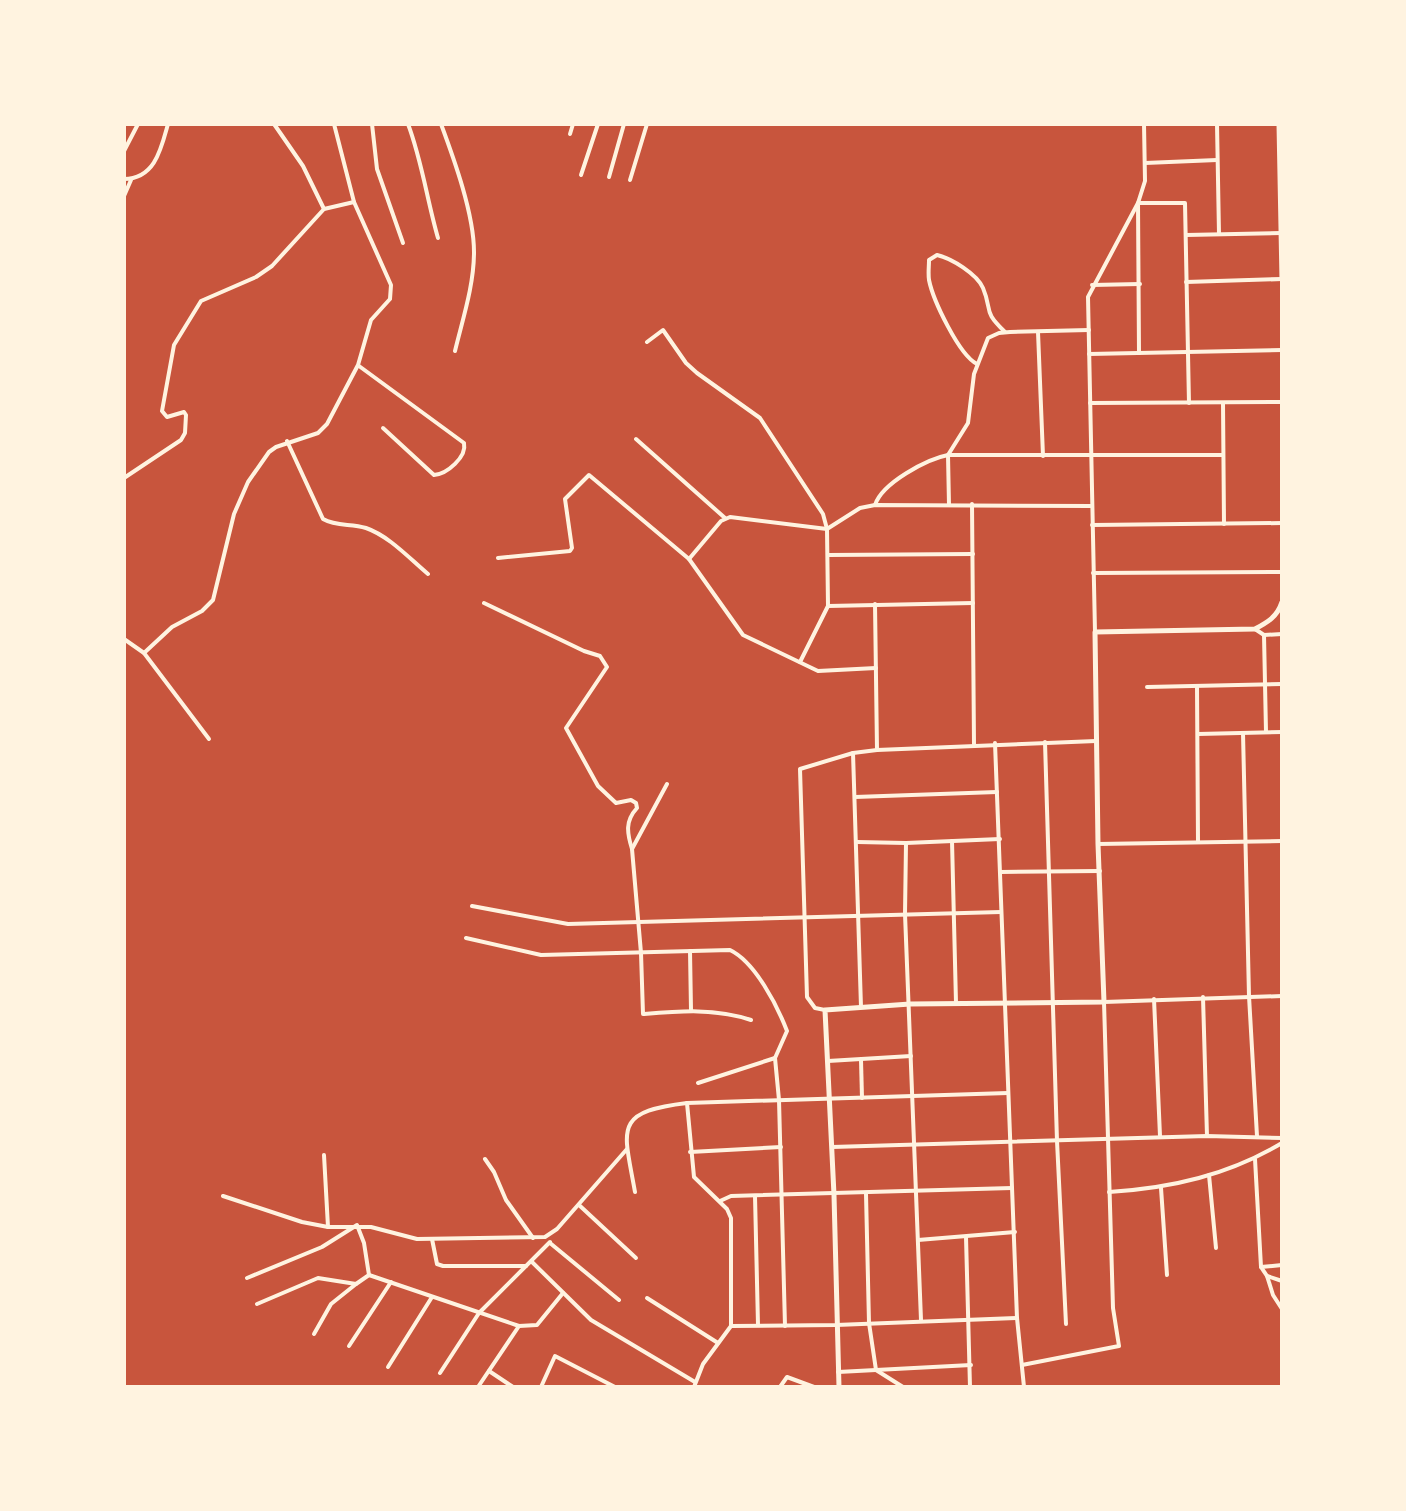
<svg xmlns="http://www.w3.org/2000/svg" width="1406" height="1511" font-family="'Work Sans',sans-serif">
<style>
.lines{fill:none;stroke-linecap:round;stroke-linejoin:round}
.minor{stroke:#fff3e0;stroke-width:4}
.tertiary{stroke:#fff3e0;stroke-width:5}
</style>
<rect width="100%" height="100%" fill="#c8553d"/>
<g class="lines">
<g class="minor">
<path d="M274,124l29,42 21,43"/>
<path d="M372,124l5,45 26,74"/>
<path d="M408,124c14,37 19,76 30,114"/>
<path d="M441,124c13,35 33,90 33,128 0,33 -11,66 -19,99"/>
<path d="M1217,124l2,110"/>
<path d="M570,134l3,-10"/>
<path d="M124,151l14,-27"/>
<path d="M1145,163l72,-3"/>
<path d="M581,175l17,-51"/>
<path d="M609,177l15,-53"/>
<path d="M124,179c31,0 37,-30 44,-55"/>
<path d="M630,180l17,-56"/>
<path d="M124,196l7,-16"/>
<path d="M1186,235l95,-2"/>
<path d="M1186,282l96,-3"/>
<path d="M1092,285l48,-1"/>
<path d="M1038,332l5,124"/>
<path d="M647,342l16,-12 23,33 11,10 63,45 63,96 4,15 1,77 -28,56"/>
<path d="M1139,353l-1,-150h47l4,200"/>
<path d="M1089,354l193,-4"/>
<path d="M977,364c-18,-9 -44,-64 -48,-84 -1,-7 0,-13 0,-20l8,-5c14,3 40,19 46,33 10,24 -1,22 22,44"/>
<path d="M359,366l105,77c3,14 -17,31 -30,32l-51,-47"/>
<path d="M1090,403l192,-1"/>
<path d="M1223,403l1,121"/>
<path d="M636,439l89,79"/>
<path d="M287,441l36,78c14,8 28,4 43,9 23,8 43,30 62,46"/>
<path d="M124,478l57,-38 4,-7 1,-18 -2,-3 -17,5 -5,-6 12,-66 27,-44 55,-24 16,-11 52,-57 30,-7"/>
<path d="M972,504l2,240"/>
<path d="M875,505c7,-22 52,-46 73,-50h274"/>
<path d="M949,505l-1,-50 20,-32 6,-49 14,-36 11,-5 11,-1 79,-2"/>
<path d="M1092,525l190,-2"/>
<path d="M828,555l145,-1"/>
<path d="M498,558l72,-7 2,-3 -7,-49 24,-24 100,84 54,76 75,36 58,-3"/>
<path d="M689,559l32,-38 9,-4 97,12 33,-21 15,-3 217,1"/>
<path d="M1093,573l189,-1"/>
<path d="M484,603l100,48 16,5 7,11 -41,61 32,58 18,17 15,-3 5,3 1,5c-12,13 -10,25 -5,41"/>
<path d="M875,604l2,146"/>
<path d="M828,606l145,-3"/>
<path d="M1255,629l9,6 18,-1"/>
<path d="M1095,632l-7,-335 50,-94 7,-22 -1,-57"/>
<path d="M1264,635l2,97"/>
<path d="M124,639l20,14 65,86"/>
<path d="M144,653l28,-26 30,-16 11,-11 21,-86 14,-32 21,-30 7,-5 42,-14 9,-9 31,-59 13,-45 19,-21 1,-14 -37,-83 -20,-78"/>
<path d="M1197,686l1,156"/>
<path d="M1147,687l135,-3"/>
<path d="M1243,733l6,263 8,140"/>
<path d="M1198,734l84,-2"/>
<path d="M1045,742l12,399 9,183"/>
<path d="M995,743l22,575 7,69"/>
<path d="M853,753l8,254"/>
<path d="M667,784l-35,65 9,104 2,61c37,-3 72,-6 108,6"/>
<path d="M855,797l142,-5"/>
<path d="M952,841l4,162"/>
<path d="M857,842l49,1 94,-4"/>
<path d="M906,843l-1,71 16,406"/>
<path d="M1098,844l184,-3"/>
<path d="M1000,872l100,-1"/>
<path d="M472,906l96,18 433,-12"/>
<path d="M466,938l75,17 189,-5c25,12 47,55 57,81l-12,27 4,42 6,226"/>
<path d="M690,951l1,59"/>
<path d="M1203,997l4,139"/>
<path d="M1154,999l6,137"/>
<path d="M825,1010l-10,-2 -8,-11 -7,-228 53,-16 24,-3 219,-9"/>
<path d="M861,1060l1,38"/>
<path d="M828,1061l83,-5"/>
<path d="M698,1083l77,-25"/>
<path d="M687,1103l7,74 33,32 4,9v108l-28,38 -9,23"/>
<path d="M832,1147l375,-11 75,2"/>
<path d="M690,1152l91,-5"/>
<path d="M324,1155l4,72"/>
<path d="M485,1159l9,13 12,28 27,38"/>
<path d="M1255,1159l6,108 6,9 15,5"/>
<path d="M1209,1175l7,73"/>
<path d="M1161,1188l6,87"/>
<path d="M635,1192c-11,-63 -23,-80 52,-89l321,-10"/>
<path d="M1109,1192c63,-4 119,-17 173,-49"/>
<path d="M866,1194l3,129 7,47 27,17"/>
<path d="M223,1196l79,26 26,5h43l46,12 128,-2 12,-8 70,-80"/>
<path d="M755,1196l3,129"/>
<path d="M720,1201l11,-5 281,-8"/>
<path d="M579,1205l57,53"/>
<path d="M966,1237l4,150"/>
<path d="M432,1239l5,25 6,2h83"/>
<path d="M918,1240l97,-8"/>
<path d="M550,1243l69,57"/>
<path d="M532,1262l59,58 104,62"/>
<path d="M1261,1267l21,-2"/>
<path d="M369,1275l150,51 18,-1 26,-32"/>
<path d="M1267,1276l6,19 9,14"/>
<path d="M247,1278l75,-31 35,-22 7,18 5,32 -13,9 -38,-6 -61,26"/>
<path d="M647,1298l71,45"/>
<path d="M731,1326l105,-1 180,-7"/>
<path d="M314,1334l17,-30 25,-20"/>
<path d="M349,1346l42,-64"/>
<path d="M1022,1365l97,-19 -6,-38 -9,-306 178,-6"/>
<path d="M388,1367l44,-70"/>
<path d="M489,1371l24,16"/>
<path d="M838,1372l133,-7"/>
<path d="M440,1373l39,-60 71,-71"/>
<path d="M478,1387l41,-61"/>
<path d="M541,1387l14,-31 60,31"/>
<path d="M780,1387l7,-10 27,10"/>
</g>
<g class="tertiary">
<path d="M1279,124l3,156"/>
<path d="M839,1387l-5,-192 -9,-185 85,-6 194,-2 -6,-158 -3,-212 160,-3c13,-7 22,-12 27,-27"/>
</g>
</g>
<rect width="1406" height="1511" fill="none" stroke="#fff3e0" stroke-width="252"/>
</svg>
